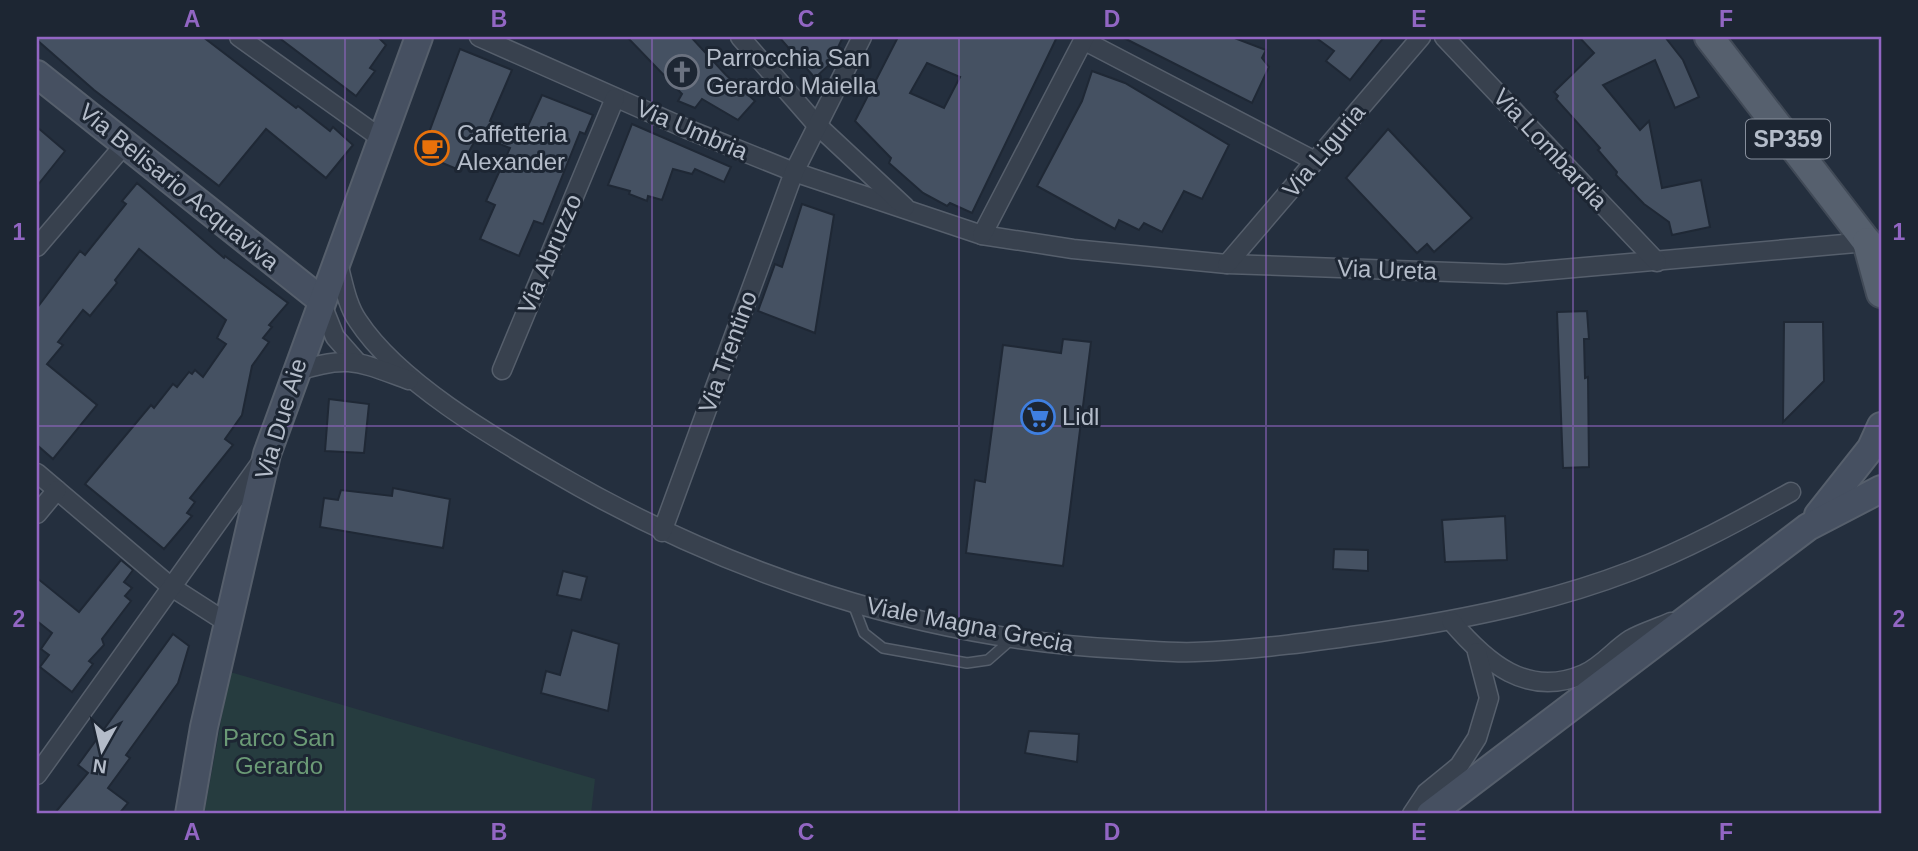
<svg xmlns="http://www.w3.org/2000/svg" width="1918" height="851" font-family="Arial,sans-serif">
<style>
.green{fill:#263c3f}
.building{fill:#455162;stroke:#1f2835;stroke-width:2;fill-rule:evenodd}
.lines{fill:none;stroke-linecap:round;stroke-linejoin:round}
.lane-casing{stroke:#565f6c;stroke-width:12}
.street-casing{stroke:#565f6c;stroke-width:21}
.secondary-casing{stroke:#565f6c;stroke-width:30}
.primary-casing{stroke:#414a57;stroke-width:32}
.lane{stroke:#38414e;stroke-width:9}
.street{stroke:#38414e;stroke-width:18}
.secondary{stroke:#465061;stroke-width:26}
.primary{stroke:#56606e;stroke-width:28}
.grid{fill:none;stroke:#9266c3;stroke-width:2;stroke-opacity:0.55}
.labels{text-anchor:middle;stroke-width:6;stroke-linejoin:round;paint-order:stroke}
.shield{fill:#1d2633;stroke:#878f9c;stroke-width:2}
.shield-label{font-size:23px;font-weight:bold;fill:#b4bcc9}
.poi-label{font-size:24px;fill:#b4bcc9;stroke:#1d2633;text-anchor:start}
.street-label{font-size:24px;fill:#b4bcc9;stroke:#1d2633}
.park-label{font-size:24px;fill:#6b9a76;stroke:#1d2633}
.neatline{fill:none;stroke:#9266c3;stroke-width:2.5}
.grid-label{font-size:23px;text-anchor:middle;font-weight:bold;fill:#9266c3}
</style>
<rect width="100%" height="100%" fill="#242f3e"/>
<path class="green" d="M230,672l365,107 -4,35h-387z"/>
<g class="building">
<path d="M37,37h166l93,71 2,-2 32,25 3,-4 20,18 -27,33 -60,-49 -47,57 -125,-96 -57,-50z"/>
<path d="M278,37h100l8,8 -16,23 5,3 -19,25z"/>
<path d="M627,37h64l35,38 29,26 -17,19 -36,-21 -7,9 -17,-7 4,-7z"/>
<path d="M779,37h64l-13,27 -15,14z"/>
<path d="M898,37h159l-85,176 -22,-10 -3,3 -24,-13 -34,-30 2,-5 -36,-37zM927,63l33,14 -16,31 -34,-15z"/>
<path d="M1122,37h110l34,13 -4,8 7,9 -17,36z"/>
<path d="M1315,37h69l-34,43 -24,-19 8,-10z"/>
<path d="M1579,37h86l18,23 16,37 -24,11 -20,-48 -52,25 37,45 9,-9 13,67 39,-8 9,47 -38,8 -3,-13 -25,-18 -28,-29 1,-3 -19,-22 2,-2 -44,-49 2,-3 -4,-4 40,-39z"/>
<path d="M460,49l52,21 -22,51 33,16 19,-42 51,20 -8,19 -5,-2 -37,92 -9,-3 -15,35 -39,-17 15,-34 -9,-4 24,-53 -32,-13 -19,35 -38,-16z"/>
<path d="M1092,71l33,12 104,62 -27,54 -18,-8 -22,41 -18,-9 -5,7 -20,-10 -4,9 -78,-43 45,-85z"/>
<path d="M632,124l99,43 -7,15 -29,-13 -3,5 -19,-5 -11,31 -14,-4 -1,5 -18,-7 1,-3 -22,-6z"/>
<path d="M37,127l28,24 -28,35z"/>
<path d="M1388,129l84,89 -38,34 -7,-8 -10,9 -71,-75z"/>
<path d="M137,183l87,75 1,-2 63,47 -19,22 3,2 -9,11 6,4 -17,24 -10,49 -17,24 8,6 -43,53 5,4 -8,11 5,3 -28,33 -79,-65 66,-79 3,3 19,-24 4,3 12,-15 3,2 3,-4 8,7 23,-33 -9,-6 9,-18 -87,-71 -24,31 2,3 -27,33 -7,-6 -25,32 5,3 -16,19 50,41 -44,54 -16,-14v-137l43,-57 5,4 41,-51 -4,-3z"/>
<path d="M802,204l32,11 -19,118 -57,-22 17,-47 7,3z"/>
<path d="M1587,311l2,28h-5l1,39 3,-1 1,90 -26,1 -6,-156z"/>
<path d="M1784,322h39l1,59 -41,41z"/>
<path d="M1063,339l28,3 -28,224 -97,-13 9,-73 10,2 18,-137 58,8z"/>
<path d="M329,399l40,5 -5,49 -39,-2z"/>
<path d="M393,488l57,11 -7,49 -123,-21 4,-29 14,2 3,-10 51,6z"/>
<path d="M1505,516l2,44 -62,2 -3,-42z"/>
<path d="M1334,549l34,1v21l-35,-2z"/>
<path d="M121,560l12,10 -9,12 8,6 -7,8 6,5 -29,38 2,6 -15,16 4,3 -21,28 -32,-25 9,-12 -8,-6 11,-16 -15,-12v-43l42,34z"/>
<path d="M563,571l24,6 -6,23 -24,-5z"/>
<path d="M572,630l47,14 -11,67 -67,-18 5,-22 14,4z"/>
<path d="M173,634l16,12 -11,37 -52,72 4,3 -22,30 20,15 -9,11h-65l34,-41 -10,-8z"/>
<path d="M1029,731l50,3 -2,28 -52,-9z"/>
</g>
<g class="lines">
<g class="lane-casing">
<path id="lane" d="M853,604l11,29 19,15 84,15 21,-3 25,-22"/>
</g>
<g class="street-casing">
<g id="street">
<path d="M239,37l143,102"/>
<path d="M479,37l208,92 107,43 188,63 91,14 154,15 279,10 361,-32"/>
<path d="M740,37l76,87 89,83"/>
<path d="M1444,37l213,225"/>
<path d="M1083,40l232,121"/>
<path d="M982,235l103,-198"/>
<path d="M37,247l88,-103"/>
<path d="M337,260c6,20 9,44 21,61 40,61 135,116 197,152 173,101 367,166 567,176 24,1 49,4 73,3 62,-2 124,-11 185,-20 84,-13 171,-30 251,-61 55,-21 108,-50 160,-79"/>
<path d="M1227,264l194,-227"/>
<path d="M321,302l14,35 22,25"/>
<path d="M502,370l113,-272"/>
<path d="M295,372c53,-18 64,-10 114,8"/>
<path d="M37,473l133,113 59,38"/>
<path d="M37,514l20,-24"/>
<path d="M662,532l132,-360 68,-135"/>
<path d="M1451,621c35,41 76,78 133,53 17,-7 31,-25 47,-35 12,-7 27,-11 40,-17"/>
<path d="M37,775l222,-310"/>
<path d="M1412,814l14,-21 33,-27 18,-28 12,-40 -12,-46"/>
</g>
</g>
<g class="secondary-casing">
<g id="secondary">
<path d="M37,74l284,226"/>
<path d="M1818,515l53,-67 10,-22"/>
<path d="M189,814l15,-87 63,-273 152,-417"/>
<path d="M1430,814l378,-287 73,-38"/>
</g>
</g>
<g class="primary-casing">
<g id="primary">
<path d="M1709,37l158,205 14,14"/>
<path d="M1867,242l14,51"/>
</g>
</g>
<use href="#lane" class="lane"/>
<use href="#street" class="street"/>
<use href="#secondary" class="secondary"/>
<use href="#primary" class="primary"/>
</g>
<path class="grid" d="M345,37v777M652,37v777M959,37v777M1266,37v777M1573,37v777M37,426h1844"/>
<defs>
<g id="church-ring" transform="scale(1.75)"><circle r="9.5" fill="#1d2633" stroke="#6b7280" stroke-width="1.5"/><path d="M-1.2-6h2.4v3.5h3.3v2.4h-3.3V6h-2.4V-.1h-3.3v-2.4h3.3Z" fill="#6b7280"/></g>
<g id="cafe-ring" transform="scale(1.75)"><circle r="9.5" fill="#1d2633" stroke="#e8710a" stroke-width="1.5"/><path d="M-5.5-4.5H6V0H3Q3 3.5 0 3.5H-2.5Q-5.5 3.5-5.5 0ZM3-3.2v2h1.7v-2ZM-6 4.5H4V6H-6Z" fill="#e8710a"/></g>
<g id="supermarket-ring" transform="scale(1.75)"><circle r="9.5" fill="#1d2633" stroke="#3f7fe0" stroke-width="1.5"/><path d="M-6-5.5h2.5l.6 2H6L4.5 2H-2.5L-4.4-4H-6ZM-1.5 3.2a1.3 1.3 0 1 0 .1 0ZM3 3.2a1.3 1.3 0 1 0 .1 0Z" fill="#3f7fe0"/></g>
</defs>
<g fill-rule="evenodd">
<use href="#church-ring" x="682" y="72"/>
<use href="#cafe-ring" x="432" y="148"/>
<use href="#supermarket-ring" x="1038" y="417"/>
</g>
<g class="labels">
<rect class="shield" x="1746" y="119.5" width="84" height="39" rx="5"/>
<g class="shield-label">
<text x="1788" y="147">SP359</text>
</g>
<g class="poi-label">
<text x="706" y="66">Parrocchia San<tspan x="706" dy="28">Gerardo Maiella</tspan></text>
<text x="457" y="142">Caffetteria<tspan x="457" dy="28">Alexander</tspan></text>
<text x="1062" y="425">Lidl</text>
</g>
<g class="street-label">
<text transform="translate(692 130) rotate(23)" y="8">Via Umbria</text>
<text transform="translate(1550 149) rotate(47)" y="8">Via Lombardia</text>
<text transform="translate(1324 151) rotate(-50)" y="8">Via Liguria</text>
<text transform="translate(179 187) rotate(39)" y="8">Via Belisario Acquaviva</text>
<text transform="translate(550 254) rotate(-67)" y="8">Via Abruzzo</text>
<text transform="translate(1387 270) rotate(2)" y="8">Via Ureta</text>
<text transform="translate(728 352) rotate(-70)" y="8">Via Trentino</text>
<text transform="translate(281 419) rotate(-73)" y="8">Via Due Aie</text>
<text transform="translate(970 625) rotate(11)" y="8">Viale Magna Grecia</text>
</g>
<g class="park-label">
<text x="279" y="746">Parco San<tspan x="279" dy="28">Gerardo</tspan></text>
</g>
</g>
<rect width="1918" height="851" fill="none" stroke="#1d2633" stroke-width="77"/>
<g transform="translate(102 750) rotate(188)" stroke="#1d2633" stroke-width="5" paint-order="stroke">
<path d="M0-5L12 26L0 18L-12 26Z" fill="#b4bcc9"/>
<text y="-10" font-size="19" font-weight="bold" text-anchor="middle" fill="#b4bcc9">N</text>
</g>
<rect x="38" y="38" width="1842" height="774" class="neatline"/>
<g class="grid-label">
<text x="192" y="27">A</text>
<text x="499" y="27">B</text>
<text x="806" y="27">C</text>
<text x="1112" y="27">D</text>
<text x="1419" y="27">E</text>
<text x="1726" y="27">F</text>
<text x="19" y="240">1</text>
<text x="1899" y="240">1</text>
<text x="19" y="627">2</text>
<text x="1899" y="627">2</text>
<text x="192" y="840">A</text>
<text x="499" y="840">B</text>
<text x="806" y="840">C</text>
<text x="1112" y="840">D</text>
<text x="1419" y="840">E</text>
<text x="1726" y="840">F</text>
</g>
</svg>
